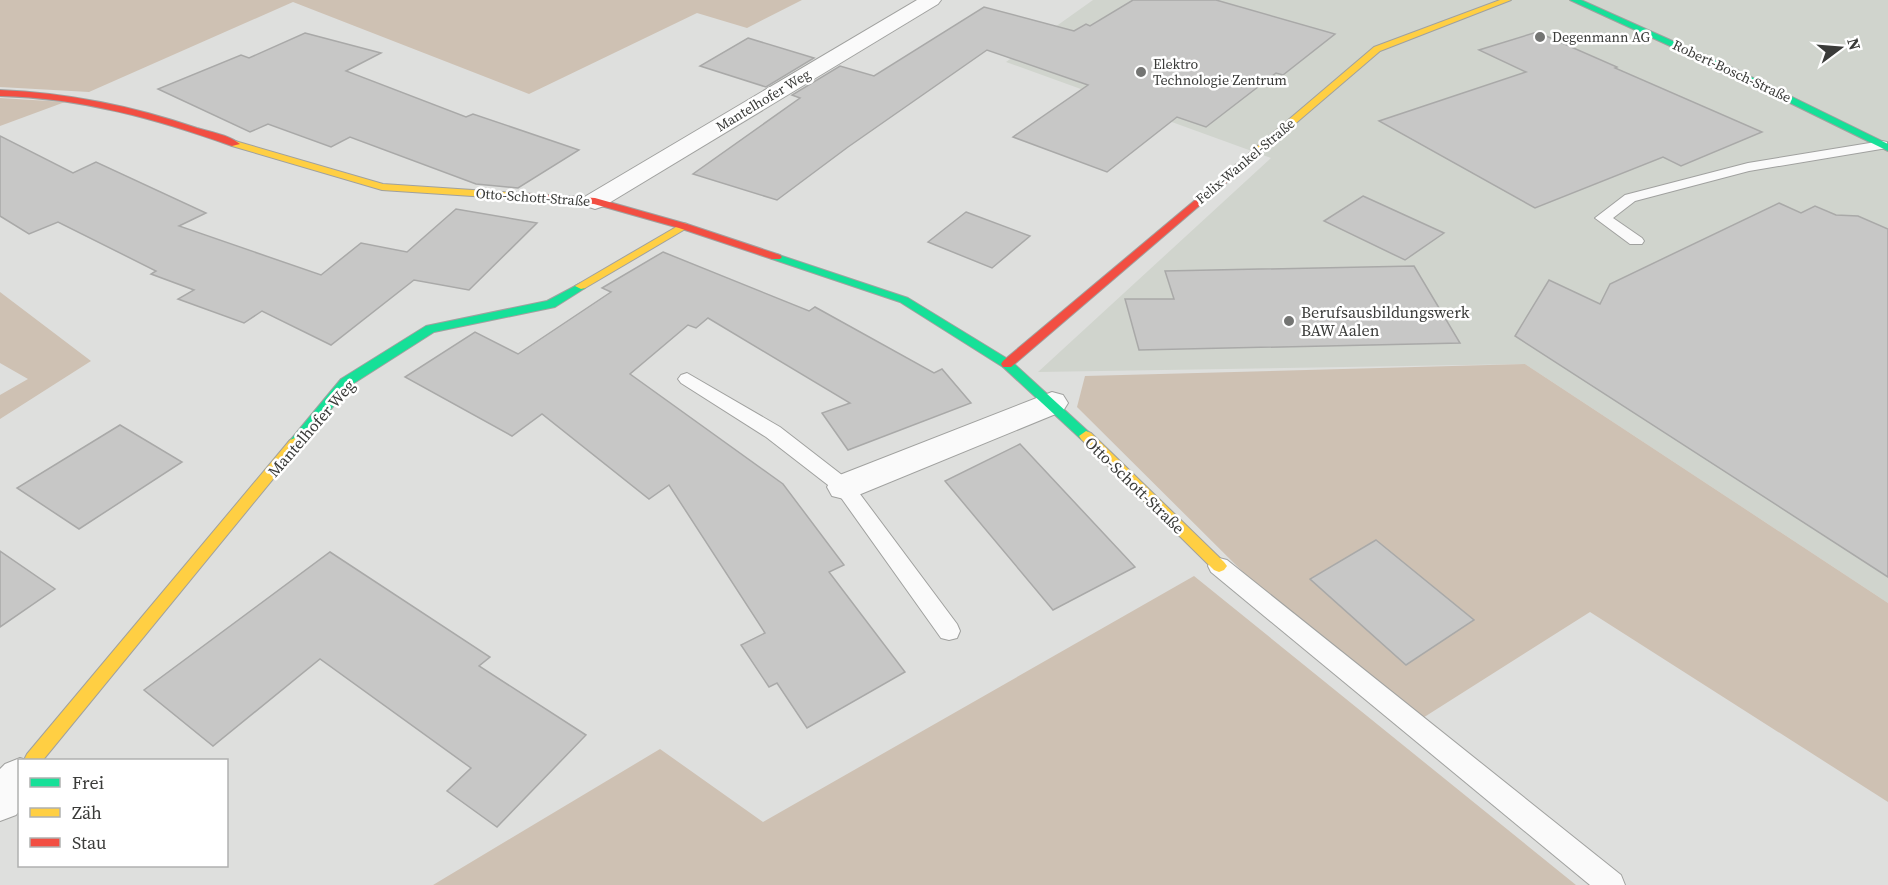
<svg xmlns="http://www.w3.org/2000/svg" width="1888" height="885" font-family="'Source Serif 4',serif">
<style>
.built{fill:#d0d4cd}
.green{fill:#cec1b3}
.building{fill:#c7c7c6;stroke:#a9a9a8;stroke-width:1.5}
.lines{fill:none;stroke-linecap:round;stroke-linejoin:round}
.lane-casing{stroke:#a0a19f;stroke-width:2}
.street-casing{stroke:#a0a19f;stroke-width:2}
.fast-casing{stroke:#a0a19f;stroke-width:2}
.slow-casing{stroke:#a0a19f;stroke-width:2}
.jam-casing{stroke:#a0a19f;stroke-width:2}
.lane{fill:#fafafa;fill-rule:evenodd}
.street{fill:#fafafa;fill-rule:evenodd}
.fast{fill:#16e098;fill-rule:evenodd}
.slow{fill:#ffcf43;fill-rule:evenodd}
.jam{fill:#f24e42;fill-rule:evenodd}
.poi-dot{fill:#737472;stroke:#fff;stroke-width:2}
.labels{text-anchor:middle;stroke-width:5;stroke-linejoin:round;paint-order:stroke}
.far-poi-label{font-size:14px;fill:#3a3b39;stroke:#fff;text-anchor:start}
.far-street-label{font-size:14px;fill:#3a3b39;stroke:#fff}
.poi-label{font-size:16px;fill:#3a3b39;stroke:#fff;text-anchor:start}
.street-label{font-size:16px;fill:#3a3b39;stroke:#fff}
</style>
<rect width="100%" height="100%" fill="#dedfdd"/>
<path class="built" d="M1093,0h795v603l-363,-239 -487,8 233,-214 -265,-96z"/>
<g class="green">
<path d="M0,0h802l-55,28 -50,-15 -168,81 -236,-92 -204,90 -89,-5z"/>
<path d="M0,98l65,4 -65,24z"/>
<path d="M0,292l91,69 -91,58v-24l28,-16 -28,-16z"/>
<path d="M1525,364l363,239v199l-298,-190 -172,109 -169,-143 -172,-171 8,-31z"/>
<path d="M1194,576l382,309h-1143l227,-136 103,73z"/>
</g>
<g class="building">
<path d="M1133,0h83l119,34 -52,41 -7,-2 -70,54 -29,-10 -70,55 -94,-35 75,-52 -101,-35 -139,97 -71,53 -84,-26 107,-76 -8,-3 48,-29 34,10 110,-69 90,24 12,-7 4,2z"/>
<path d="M1537,32l80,35 -2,1 147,64 -81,34 -18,-9 -128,51 -156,-87 147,-49 -47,-22z"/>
<path d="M305,33l76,20 -35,18 120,46 7,-3 106,36 -61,38 -42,-4 -126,-47 -19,10 -63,-23 -18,8 -92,-43 83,-34 8,3z"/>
<path d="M748,38l66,20 -48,29 -66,-21z"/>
<path d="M0,136l73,37 23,-11 110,51 -27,13 142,49 40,-32 46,9 49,-43 81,14 -68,67 -55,-10 -83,65 -69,-34 -18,12 -66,-24 16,-9 -43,-16 5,-3 -98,-49 -29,12 -29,-18z"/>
<path d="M1363,196l81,37 -39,27 -81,-39z"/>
<path d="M1779,203l22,10 14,-7 21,9 22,1 30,13v348l-373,-241 34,-56 51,24 10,-20z"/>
<path d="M966,212l64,24 -38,32 -64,-26z"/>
<path d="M663,252l146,59 6,-4 119,66 8,-4 29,34 -123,47 -26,-37 28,-10 -142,-85 -12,10 -8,-3 -58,49 153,110 61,81 -15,7 76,100 -98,56 -30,-45 -8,4 -28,-42 24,-12 -96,-148 -20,14 -107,-85 -30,22 -107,-59 70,-45 43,22 93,-62 -9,-4z"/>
<path d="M1414,266l46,77 -321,7 -14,-51h49l-9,-28z"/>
<path d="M120,425l62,37 -103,67 -62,-41z"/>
<path d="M1020,444l115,123 -82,43 -108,-129z"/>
<path d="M1376,540l98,80 -68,45 -96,-86z"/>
<path d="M0,551l55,38 -55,38z"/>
<path d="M330,552l160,105 -11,9 107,69 -89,92 -50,-36 24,-23 -151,-109 -107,87 -69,-56z"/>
</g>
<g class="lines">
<g class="lane-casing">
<g id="lane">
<path d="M1882,141l5,1v6l-138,23 -114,30 -22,17 29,20 2,3 -2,3h-12l-35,-26 30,-23 123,-32z"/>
<path d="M687,373l93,54 71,55 106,142 3,7 -3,7 -8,2 -8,-2 -104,-146 -71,-55 -85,-54 -3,-4 3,-4z"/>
<path d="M1219,558l8,2 394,315 4,10h-35l-379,-313 -3,-6 3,-6z"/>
</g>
</g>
<g class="street-casing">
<g id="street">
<path d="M917,0h24l-3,4 -334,202 -9,3 -9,-3 -4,-5 4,-5z"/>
<path d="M1052,392l11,3 5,8 -5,8 -207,85 -12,3 -12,-3 -5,-9 5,-9z"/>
<path d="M20,758l6,2h-6v50l-4,5 -16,6v-52l5,-5z"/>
</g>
</g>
<g class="fast-casing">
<g id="fast">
<path d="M1570,0h11l154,69 153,75v7l-159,-78z"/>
<path d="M776,254l132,44 103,63 82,75 -7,5 -5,-2 -78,-72 -103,-65 -128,-43 -2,-2z"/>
<path d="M581,283l4,1v4l-30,19 -121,25 -83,53 -51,61h-10l-2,-3 53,-64 85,-53 121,-25z"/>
</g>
</g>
<g class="slow-casing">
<g id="slow">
<path d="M1500,0h11l-131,51 -139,119 -4,1 -5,-3 142,-121z"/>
<path d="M235,141l148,43 135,9 5,3 -5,3 -136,-9 -150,-44 -2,-2z"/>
<path d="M683,223l4,1v4l-102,60 -4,1 -6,-3z"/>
<path d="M1086,431l5,2 133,129 3,4 -3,4 -5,2 -5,-2 -133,-131 -2,-3z"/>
<path d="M295,438l7,5 -2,3 -257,314h-19l3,-6 263,-314z"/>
</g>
</g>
<g class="jam-casing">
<g id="jam">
<path d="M0,90c68,3 133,16 197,38 14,4 32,7 43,16l-8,2c-76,-27 -151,-48 -232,-50z"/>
<path d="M1237,165l5,3 -1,2 -230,197h-8l-2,-3 2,-3z"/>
<path d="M518,193l77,5 92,26 93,31 2,2 -2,2h-8l-93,-31 -85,-24 -80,-6 -1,-2z"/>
</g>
</g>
<use href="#lane" class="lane"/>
<use href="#street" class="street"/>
<use href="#fast" class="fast"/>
<use href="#slow" class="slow"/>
<use href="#jam" class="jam"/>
</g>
<g class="poi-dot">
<circle cx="1540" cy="37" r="6"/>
<circle cx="1141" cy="72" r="6"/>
<circle cx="1289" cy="321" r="6"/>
</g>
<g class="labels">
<g class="far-poi-label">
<text x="1552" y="42">Degenmann AG</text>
<text x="1153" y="69">Elektro<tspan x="1153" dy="16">Technologie Zentrum</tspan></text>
</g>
<g class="far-street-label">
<text transform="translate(1732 71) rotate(25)" y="5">Robert-Bosch-Straße</text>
<text transform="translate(763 100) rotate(-31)" y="5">Mantelhofer Weg</text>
<text transform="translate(1245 161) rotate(-40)" y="5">Felix-Wankel-Straße</text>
<text transform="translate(533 197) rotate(4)" y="5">Otto-Schott-Straße</text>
</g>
<g class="poi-label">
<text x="1301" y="318">Berufsausbildungswerk<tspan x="1301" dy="18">BAW Aalen</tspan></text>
</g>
<g class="street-label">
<text transform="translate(311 428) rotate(-49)" y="6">Mantelhofer Weg</text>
<text transform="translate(1135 485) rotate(44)" y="6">Otto-Schott-Straße</text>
</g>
</g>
<rect x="18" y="759" width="210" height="108" fill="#ffffff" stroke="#b0b1b0" stroke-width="1.5"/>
<rect x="30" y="778" width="30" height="9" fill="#16e098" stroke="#b0b1b0" stroke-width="1.5"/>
<text x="72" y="789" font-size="18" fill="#3a3b39">Frei</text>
<rect x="30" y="808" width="30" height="9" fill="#ffcf43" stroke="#b0b1b0" stroke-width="1.5"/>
<text x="72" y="819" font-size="18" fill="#3a3b39">Zäh</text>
<rect x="30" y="838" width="30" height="9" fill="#f24e42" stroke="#b0b1b0" stroke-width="1.5"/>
<text x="72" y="849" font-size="18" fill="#3a3b39">Stau</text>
<g transform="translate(1840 48) rotate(74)" stroke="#ffffff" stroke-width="4.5" paint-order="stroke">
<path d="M0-4.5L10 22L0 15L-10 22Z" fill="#3a3b39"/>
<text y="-9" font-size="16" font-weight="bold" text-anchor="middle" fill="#3a3b39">N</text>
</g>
</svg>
